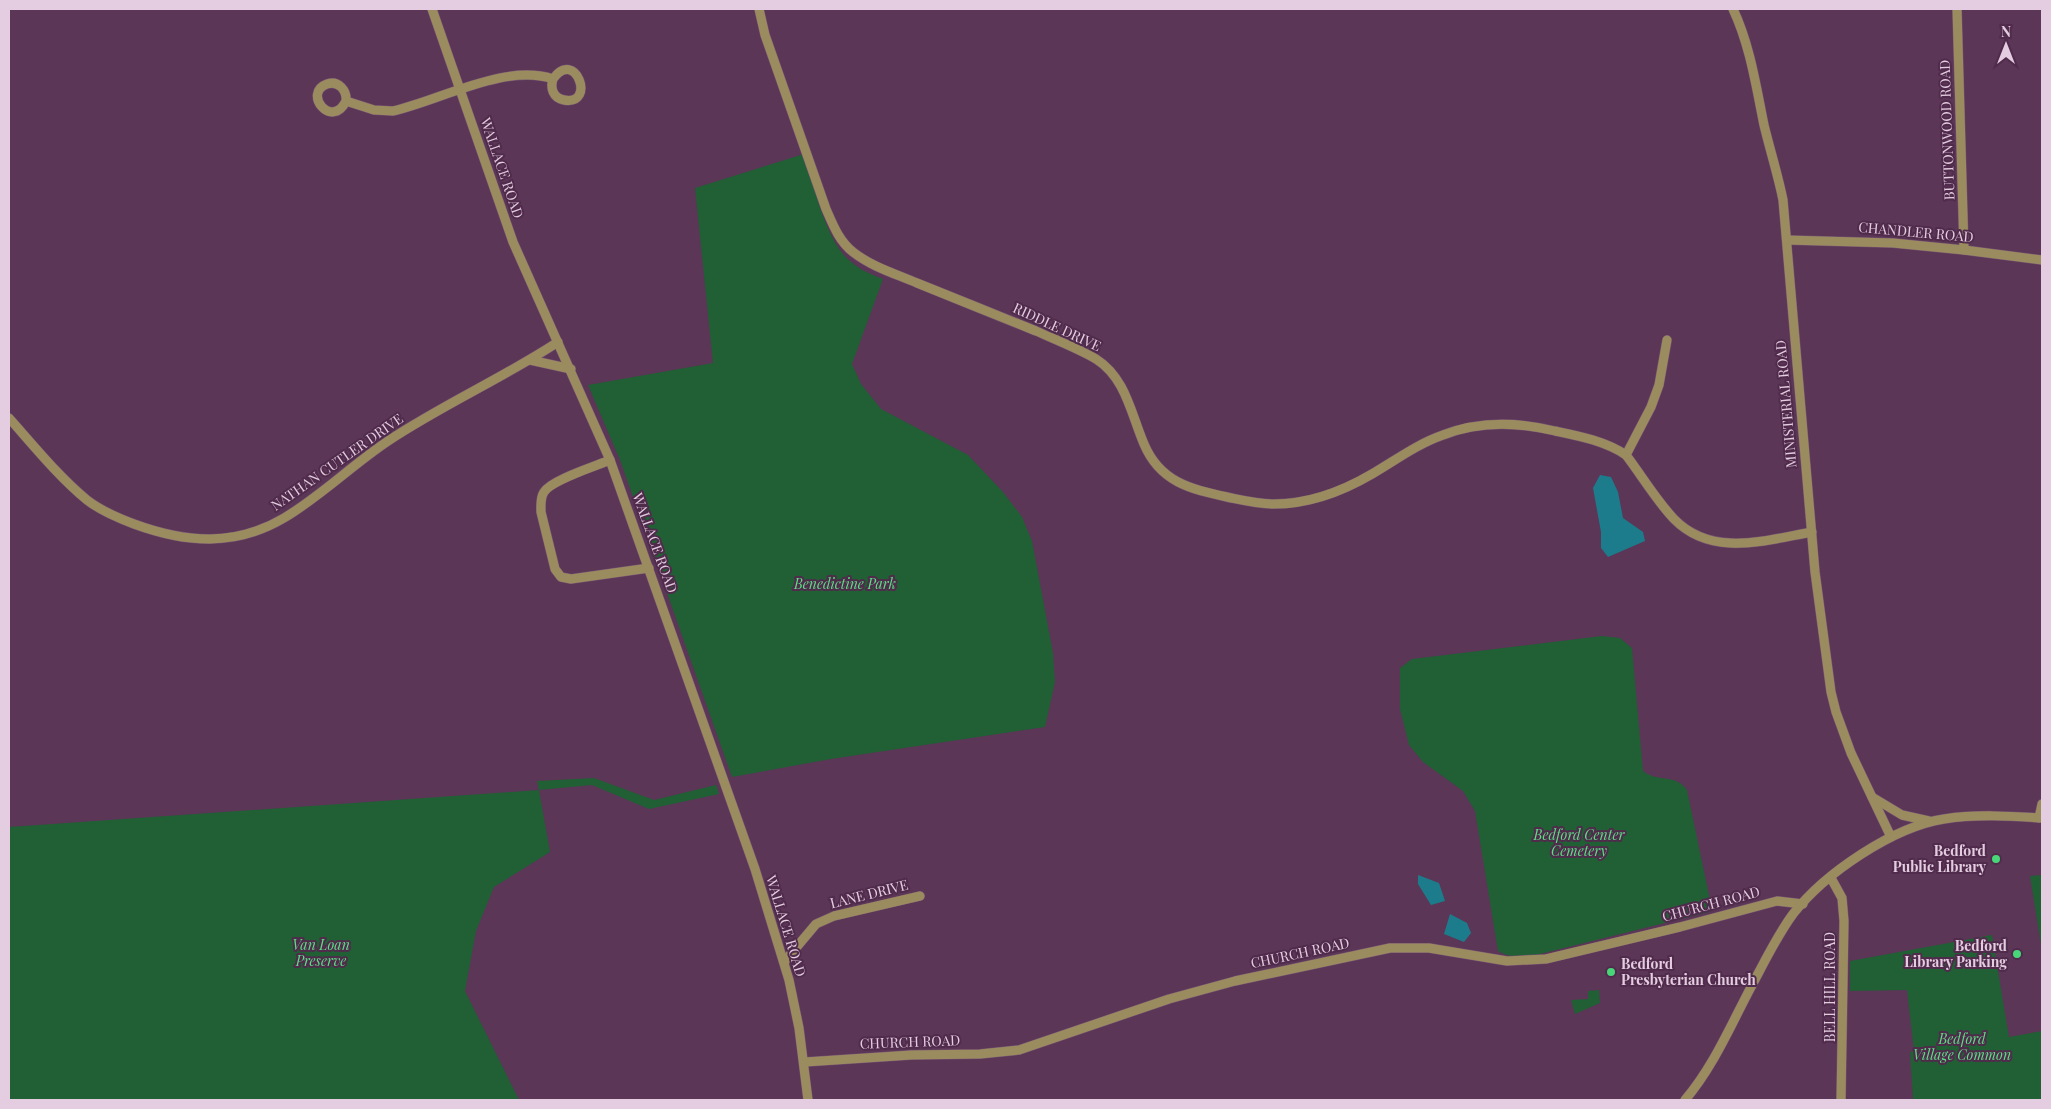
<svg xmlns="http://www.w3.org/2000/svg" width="2051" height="1109" font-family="'Playfair Display',serif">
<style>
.green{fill:#215f35}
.water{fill:#1d7c8b}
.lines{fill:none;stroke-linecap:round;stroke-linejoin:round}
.minor-casing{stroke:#765472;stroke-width:10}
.minor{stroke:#9b8c5f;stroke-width:9}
.poi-dot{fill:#47d779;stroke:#502b4c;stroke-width:2}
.labels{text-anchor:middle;stroke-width:4;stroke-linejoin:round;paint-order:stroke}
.street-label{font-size:14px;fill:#e4cde0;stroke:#502b4c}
.park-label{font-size:14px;font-style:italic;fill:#5adf84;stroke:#502b4c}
.poi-label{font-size:14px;font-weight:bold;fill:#e4cde0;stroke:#502b4c;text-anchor:end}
</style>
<rect width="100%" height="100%" fill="#5b3657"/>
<g class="green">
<path d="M804,154c9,29 20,78 40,101 10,12 25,19 39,24l-31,85 9,20 20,25 87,46 35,37 19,25 10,24 21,112 2,29 -10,45 -214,32 -99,18 -112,-317 -32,-75 125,-22 -18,-175z"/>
<path d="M1602,636l18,2 12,10 11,123c15,12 32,2 44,19l24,115 -2,7 -169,42c-14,2 -29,5 -42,-3l-23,-140 -12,-20 -40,-29 -14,-17 -9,-36v-41l12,-9z"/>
<path d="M594,778l60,22 62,-15 3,9 -70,15 -57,-24 -53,5 11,62 -56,35 -18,44 -11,60 54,109h-510v-273l530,-37 -2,-9z"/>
<path d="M2042,875v76l-12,-75z"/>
<path d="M1992,935l17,102 33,-6v69h-129l-3,-48 4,-1 -7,-61 -57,1v-30z"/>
<path d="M1599,990l1,13 -25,11 -4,-14 17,-1v-8z"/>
</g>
<g class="water">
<path d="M1600,475l11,2 7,15 5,26 20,14 2,9 -37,16 -7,-9v-16l-8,-44z"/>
<path d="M1418,875l21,8 6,18 -14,4 -13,-21z"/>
<path d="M1450,914l17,9 4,10 -7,9 -20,-8z"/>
</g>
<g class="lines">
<g class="minor-casing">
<g id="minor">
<path d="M432,9l81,233 97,218 145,409 34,111 10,48 9,72"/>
<path d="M759,9l6,26 61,174c7,16 13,32 27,43 19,15 43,22 64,31 40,16 79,32 119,48 20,9 41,17 60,28 30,19 35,55 48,85 16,38 46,45 83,53 15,3 31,7 47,7 35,0 69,-13 98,-30 24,-14 45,-30 71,-39 35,-14 75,-13 112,-4 24,5 50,10 71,24 16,21 30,45 48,64 38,39 92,21 138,13"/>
<path d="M1733,9c17,36 23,77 31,116 6,25 14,50 19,75l32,372 16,120 5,20 15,41 40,84"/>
<path d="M1957,9l7,241"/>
<path d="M346,101c-14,29 -44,-8 -19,-17 12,-4 20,7 19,17l28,9 19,1c48,-11 112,-48 160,-32 22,-32 44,27 11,21 -11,-2 -14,-12 -11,-21"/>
<path d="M1787,240l106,3 71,7 78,10"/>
<path d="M530,360l41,9"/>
<path d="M9,418c25,28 49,58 78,82 14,11 31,18 47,24 52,19 101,23 150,-6 37,-22 68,-53 104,-77 54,-36 115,-63 170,-99"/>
<path d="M1626,455l25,-48 8,-22 8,-45"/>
<path d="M610,460c-14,6 -59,20 -66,32 -4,6 -3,13 -3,20l14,57 6,8 10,2 78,-11"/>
<path d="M1872,797l30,18 27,6"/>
<path d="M2039,818l3,-14"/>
<path d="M1831,878l11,20 2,23 -3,179"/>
<path d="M784,962l32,-38 18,-8 86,-20"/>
<path d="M805,1062l106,-7 69,-1 39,-4 150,-51 66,-18 155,-33h39l78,13 39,-2 134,-32 97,-26 26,3"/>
<path d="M1685,1100c28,-33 45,-73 65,-111 13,-24 26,-52 43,-75 32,-41 100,-87 151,-95 31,-5 67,-3 98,-1"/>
</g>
</g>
<use href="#minor" class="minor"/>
</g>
<g class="poi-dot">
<circle cx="1996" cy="859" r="5"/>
<circle cx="2017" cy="954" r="5"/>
<circle cx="1611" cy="972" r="5"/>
</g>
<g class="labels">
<g class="street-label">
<text transform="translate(1947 130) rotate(-92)" y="5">BUTTONWOOD ROAD</text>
<text transform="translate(502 168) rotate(71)" y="5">WALLACE ROAD</text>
<text transform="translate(1916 232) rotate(5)" y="5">CHANDLER ROAD</text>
<text transform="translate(1057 327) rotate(25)" y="5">RIDDLE DRIVE</text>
<text transform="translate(1786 404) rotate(-95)" y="5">MINISTERIAL ROAD</text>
<text transform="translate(337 462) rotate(-35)" y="5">NATHAN CUTLER DRIVE</text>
<text transform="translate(655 543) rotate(70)" y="5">WALLACE ROAD</text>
<text transform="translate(869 894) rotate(-14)" y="5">LANE DRIVE</text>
<text transform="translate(1711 904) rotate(-15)" y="5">CHURCH ROAD</text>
<text transform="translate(786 926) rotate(73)" y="5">WALLACE ROAD</text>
<text transform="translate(1300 953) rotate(-12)" y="5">CHURCH ROAD</text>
<text transform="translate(1830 987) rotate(-90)" y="5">BELL HILL ROAD</text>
<text transform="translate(910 1042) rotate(-2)" y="5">CHURCH ROAD</text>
</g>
<g class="park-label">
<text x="845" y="589">Benedictine Park</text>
<text x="1579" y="840">Bedford Center<tspan x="1579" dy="16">Cemetery</tspan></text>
<text x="321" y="950">Van Loan<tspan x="321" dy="16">Preserve</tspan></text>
<text x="1962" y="1044">Bedford<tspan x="1962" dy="16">Village Common</tspan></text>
</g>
<g class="poi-label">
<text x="1986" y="856">Bedford<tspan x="1986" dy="16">Public Library</tspan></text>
<text x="2007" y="951">Bedford<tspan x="2007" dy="16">Library Parking</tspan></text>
<text x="1621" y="969" text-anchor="start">Bedford<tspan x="1621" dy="16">Presbyterian Church</tspan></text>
</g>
</g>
<rect width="2051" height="1109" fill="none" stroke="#e4cde0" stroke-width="20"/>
<g transform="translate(2006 45)" stroke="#502b4c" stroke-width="4" paint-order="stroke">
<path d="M0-4L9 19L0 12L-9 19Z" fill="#e4cde0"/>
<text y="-8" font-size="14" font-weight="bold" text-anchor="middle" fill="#e4cde0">N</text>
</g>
</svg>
